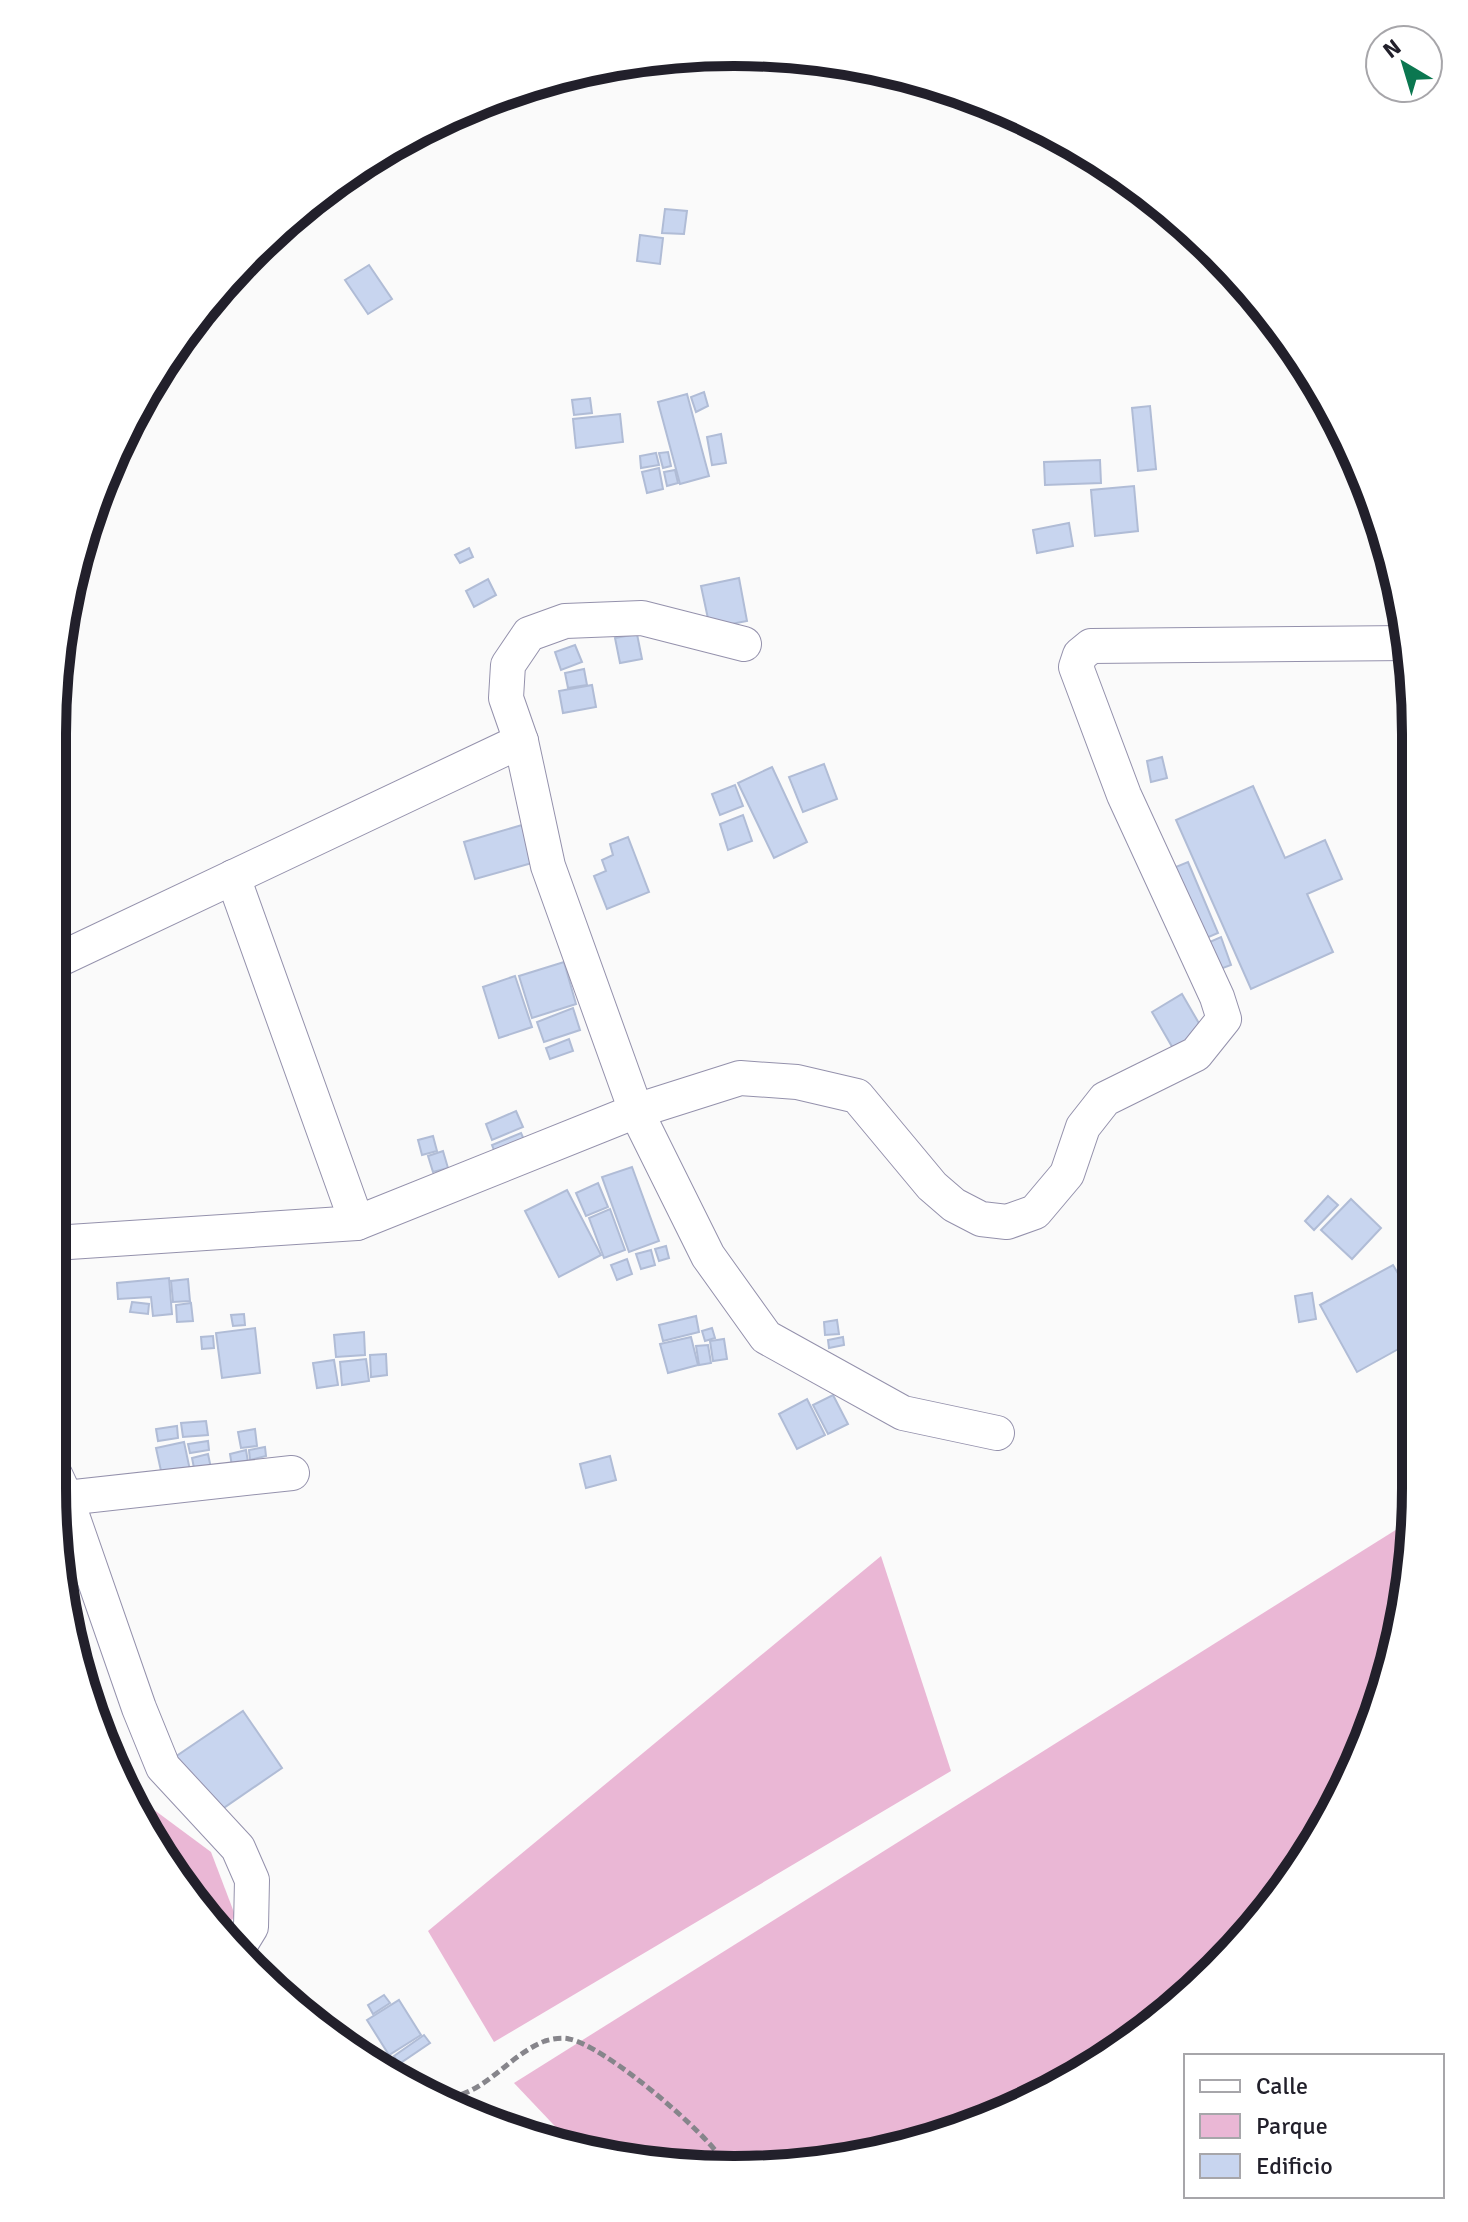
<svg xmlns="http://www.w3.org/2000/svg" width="1468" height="2222" font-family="Signika,sans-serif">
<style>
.green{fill:#eab7d5}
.building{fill:#c8d5ef;stroke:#b0bcd6;stroke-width:2}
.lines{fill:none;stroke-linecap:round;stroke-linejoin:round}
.minor-casing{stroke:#9491ac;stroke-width:36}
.path{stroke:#86858b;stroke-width:5;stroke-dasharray:8 4;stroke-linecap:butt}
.minor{stroke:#fff;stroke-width:34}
.rim{fill:none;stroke:#22202b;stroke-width:10}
</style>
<rect width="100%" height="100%" fill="#fafafa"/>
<g class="green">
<path d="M1410,1521v56l-64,212 -100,149 -171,140 -165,69 -221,22 -120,-28 -55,-58z"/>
<path d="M881,1556l70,215 -457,271 -66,-111z"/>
<path d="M71,1603l46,163 -29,-59z"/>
<path d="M130,1792l81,60 24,63 -9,15 -59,-63z"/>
</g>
<g class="building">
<path d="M665,209l22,2 -3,23 -22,-1z"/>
<path d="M640,235l23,3 -3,26 -23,-3z"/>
<path d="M369,265l23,34 -24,15 -23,-34z"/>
<path d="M704,392l4,14 -12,6 -5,-15z"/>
<path d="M687,394l22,82 -29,8 -22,-82z"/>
<path d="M590,398l2,15 -18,2 -2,-15z"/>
<path d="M1150,406l6,63 -18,2 -6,-63z"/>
<path d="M134,414l6,22 -20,5 2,-8z"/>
<path d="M620,414l3,28 -47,6 -3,-29z"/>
<path d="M721,434l5,29 -14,2 -5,-28z"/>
<path d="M668,452l3,14 -8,2 -4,-15z"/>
<path d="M656,453l3,12 -18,3 -1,-12z"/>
<path d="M1100,460l1,23 -56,2 -1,-23z"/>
<path d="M659,468l4,21 -16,4 -5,-21z"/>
<path d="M675,470l3,13 -11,3 -3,-14z"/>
<path d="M1134,486l4,45 -43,5 -4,-46z"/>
<path d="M1069,523l4,23 -36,7 -4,-23z"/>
<path d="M469,548l4,9 -13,6 -5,-8z"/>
<path d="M739,578l8,43 -37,7 -9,-42z"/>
<path d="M488,579l8,16 -22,12 -8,-16z"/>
<path d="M637,634l5,25 -22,4 -5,-25z"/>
<path d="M575,645l7,17 -21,8 -6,-18z"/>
<path d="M584,669l3,16 -19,3 -3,-15z"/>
<path d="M592,685l4,22 -33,6 -4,-22z"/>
<path d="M1162,757l5,21 -16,4 -4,-21z"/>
<path d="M824,764l13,35 -34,13 -14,-35z"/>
<path d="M772,767l35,75 -33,16 -36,-75z"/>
<path d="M735,785l8,21 -23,9 -8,-21z"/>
<path d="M1253,786l32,72 40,-18 17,39 -35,15 26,58 -82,37 -75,-169z"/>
<path d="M743,815l9,26 -24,9 -8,-26z"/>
<path d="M522,825l10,38 -57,16 -11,-37z"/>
<path d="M628,837l21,55 -42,17 -13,-33 12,-5 -4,-11 11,-5 -3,-11z"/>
<path d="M1188,862l30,71 -21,9 -31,-71z"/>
<path d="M1221,937l10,28 -16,6 -10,-27z"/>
<path d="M564,962l12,42 -44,14 -13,-42z"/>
<path d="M515,976l17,51 -33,11 -16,-51z"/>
<path d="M1182,994l22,38 -30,18 -22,-38z"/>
<path d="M573,1008l7,22 -36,12 -7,-20z"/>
<path d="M569,1039l4,12 -23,8 -4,-11z"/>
<path d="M516,1111l7,16 -31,13 -6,-16z"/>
<path d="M521,1133l8,18 -30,12 -7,-18z"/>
<path d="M433,1136l4,15 -15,4 -4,-15z"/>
<path d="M443,1151l5,17 -15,4 -5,-16z"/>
<path d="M632,1167l27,74 -30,11 -27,-75z"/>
<path d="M598,1183l10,24 -22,9 -10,-23z"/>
<path d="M567,1190l34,65 -42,22 -34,-66z"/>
<path d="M1328,1196l10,9 -24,25 -9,-9z"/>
<path d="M1351,1199l30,29 -29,31 -31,-29z"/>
<path d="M610,1209l15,41 -21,8 -15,-40z"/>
<path d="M666,1246l3,12 -10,3 -4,-12z"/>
<path d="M651,1250l4,15 -14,4 -5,-15z"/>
<path d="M627,1259l5,15 -15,6 -6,-15z"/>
<path d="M1412,1263v24l-10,-20z"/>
<path d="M1393,1265l19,32 -1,45 -54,30 -37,-67z"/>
<path d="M169,1278l3,36 -19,2 -2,-19 -33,2 -1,-16z"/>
<path d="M188,1279l2,22 -17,1 -2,-21z"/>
<path d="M1312,1293l4,26 -17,3 -4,-26z"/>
<path d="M132,1302l17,2 -1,10 -18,-2z"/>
<path d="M191,1303l2,18 -16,1 -1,-17z"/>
<path d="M244,1314l1,11 -12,1 -2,-11z"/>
<path d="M696,1316l3,16 -36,9 -4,-16z"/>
<path d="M837,1320l2,14 -14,1 -1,-13z"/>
<path d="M255,1328l5,45 -38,5 -6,-45z"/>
<path d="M712,1328l3,10 -10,3 -3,-10z"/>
<path d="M364,1332l1,23 -29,2 -2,-22z"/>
<path d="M213,1336l1,12 -12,1 -1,-12z"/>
<path d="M691,1337l7,28 -30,8 -8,-29z"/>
<path d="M843,1337l1,8 -15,3 -1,-8z"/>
<path d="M724,1339l3,20 -14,2 -3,-20z"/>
<path d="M708,1345l3,18 -12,2 -3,-19z"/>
<path d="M386,1354l1,21 -16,2 -1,-22z"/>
<path d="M366,1359l3,22 -27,4 -2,-23z"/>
<path d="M334,1360l4,25 -21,3 -4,-25z"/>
<path d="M833,1395l15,29 -20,10 -15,-29z"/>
<path d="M807,1399l18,36 -28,14 -18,-35z"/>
<path d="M206,1421l2,14 -25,2 -2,-14z"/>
<path d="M177,1426l1,12 -20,3 -2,-12z"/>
<path d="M255,1429l2,17 -16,2 -3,-16z"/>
<path d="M208,1441l1,9 -19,3 -2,-9z"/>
<path d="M184,1442l7,33 -28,5 -7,-32z"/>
<path d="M265,1447l1,9 -16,4 -1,-10z"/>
<path d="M246,1450l2,12 -16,4 -2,-12z"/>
<path d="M208,1454l4,19 -16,5 -4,-20z"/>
<path d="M610,1456l6,24 -30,8 -6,-24z"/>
<path d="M243,1711l39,57 -70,48 -40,-57z"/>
<path d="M384,1995l6,8 -17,11 -5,-9z"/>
<path d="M399,2000l22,35 -32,20 -22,-35z"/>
<path d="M424,2035l6,8 -31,21 -5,-8z"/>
</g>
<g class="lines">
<g class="minor-casing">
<g id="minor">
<path d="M744,644l-102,-26 -77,3 -36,13 -21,31 -2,33 15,43 27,125 88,245 72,145 58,81 137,76 94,20"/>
<path d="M233,877l124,346"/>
<path d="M56,961l465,-220"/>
<path d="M54,1243l303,-20 279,-112 104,-33 57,4 60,14 75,90 22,19 27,14 26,3 28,-10 32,-38 16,-47 22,-28 91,-45 28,-35 -7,-22 -93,-202 -48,-128 4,-12 11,-9 316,-3"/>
<path d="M52,1468l14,30 73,210 24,59 75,81 14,32 -1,47 -11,18"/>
<path d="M66,1498l226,-25"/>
</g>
</g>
<path class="path" d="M438,2098c45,1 68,-42 107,-57 7,-2 17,-4 24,-2 35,6 140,95 157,126"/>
<use href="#minor" class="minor"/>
</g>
<path d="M0 0H1468V2222H0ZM734 66H734A668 668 0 0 1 1402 734V1488A668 668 0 0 1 734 2156H734A668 668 0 0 1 66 1488V734A668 668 0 0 1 734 66Z" fill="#fff" fill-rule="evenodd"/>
<path class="rim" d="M734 66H734A668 668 0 0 1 1402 734V1488A668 668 0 0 1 734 2156H734A668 668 0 0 1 66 1488V734A668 668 0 0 1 734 66Z"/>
<rect x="1184" y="2054" width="260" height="144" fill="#ffffff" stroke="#a7a6aa" stroke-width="2"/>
<rect x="1200" y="2080" width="40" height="12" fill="#ffffff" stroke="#a7a6aa" stroke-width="2"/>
<text x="1256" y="2094" font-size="24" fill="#22202b">Calle</text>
<rect x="1200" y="2114" width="40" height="24" fill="#eab7d5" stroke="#a7a6aa" stroke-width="2"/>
<text x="1256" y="2134" font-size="24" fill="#22202b">Parque</text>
<rect x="1200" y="2154" width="40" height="24" fill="#c8d5ef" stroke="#a7a6aa" stroke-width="2"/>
<text x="1256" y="2174" font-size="24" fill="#22202b">Edificio</text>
<g transform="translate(1404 64) rotate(322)"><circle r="38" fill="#ffffff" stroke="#a7a6aa" stroke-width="2"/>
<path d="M0-6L14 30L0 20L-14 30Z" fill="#0b7750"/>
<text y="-12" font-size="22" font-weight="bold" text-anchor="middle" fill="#22202b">N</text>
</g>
</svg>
